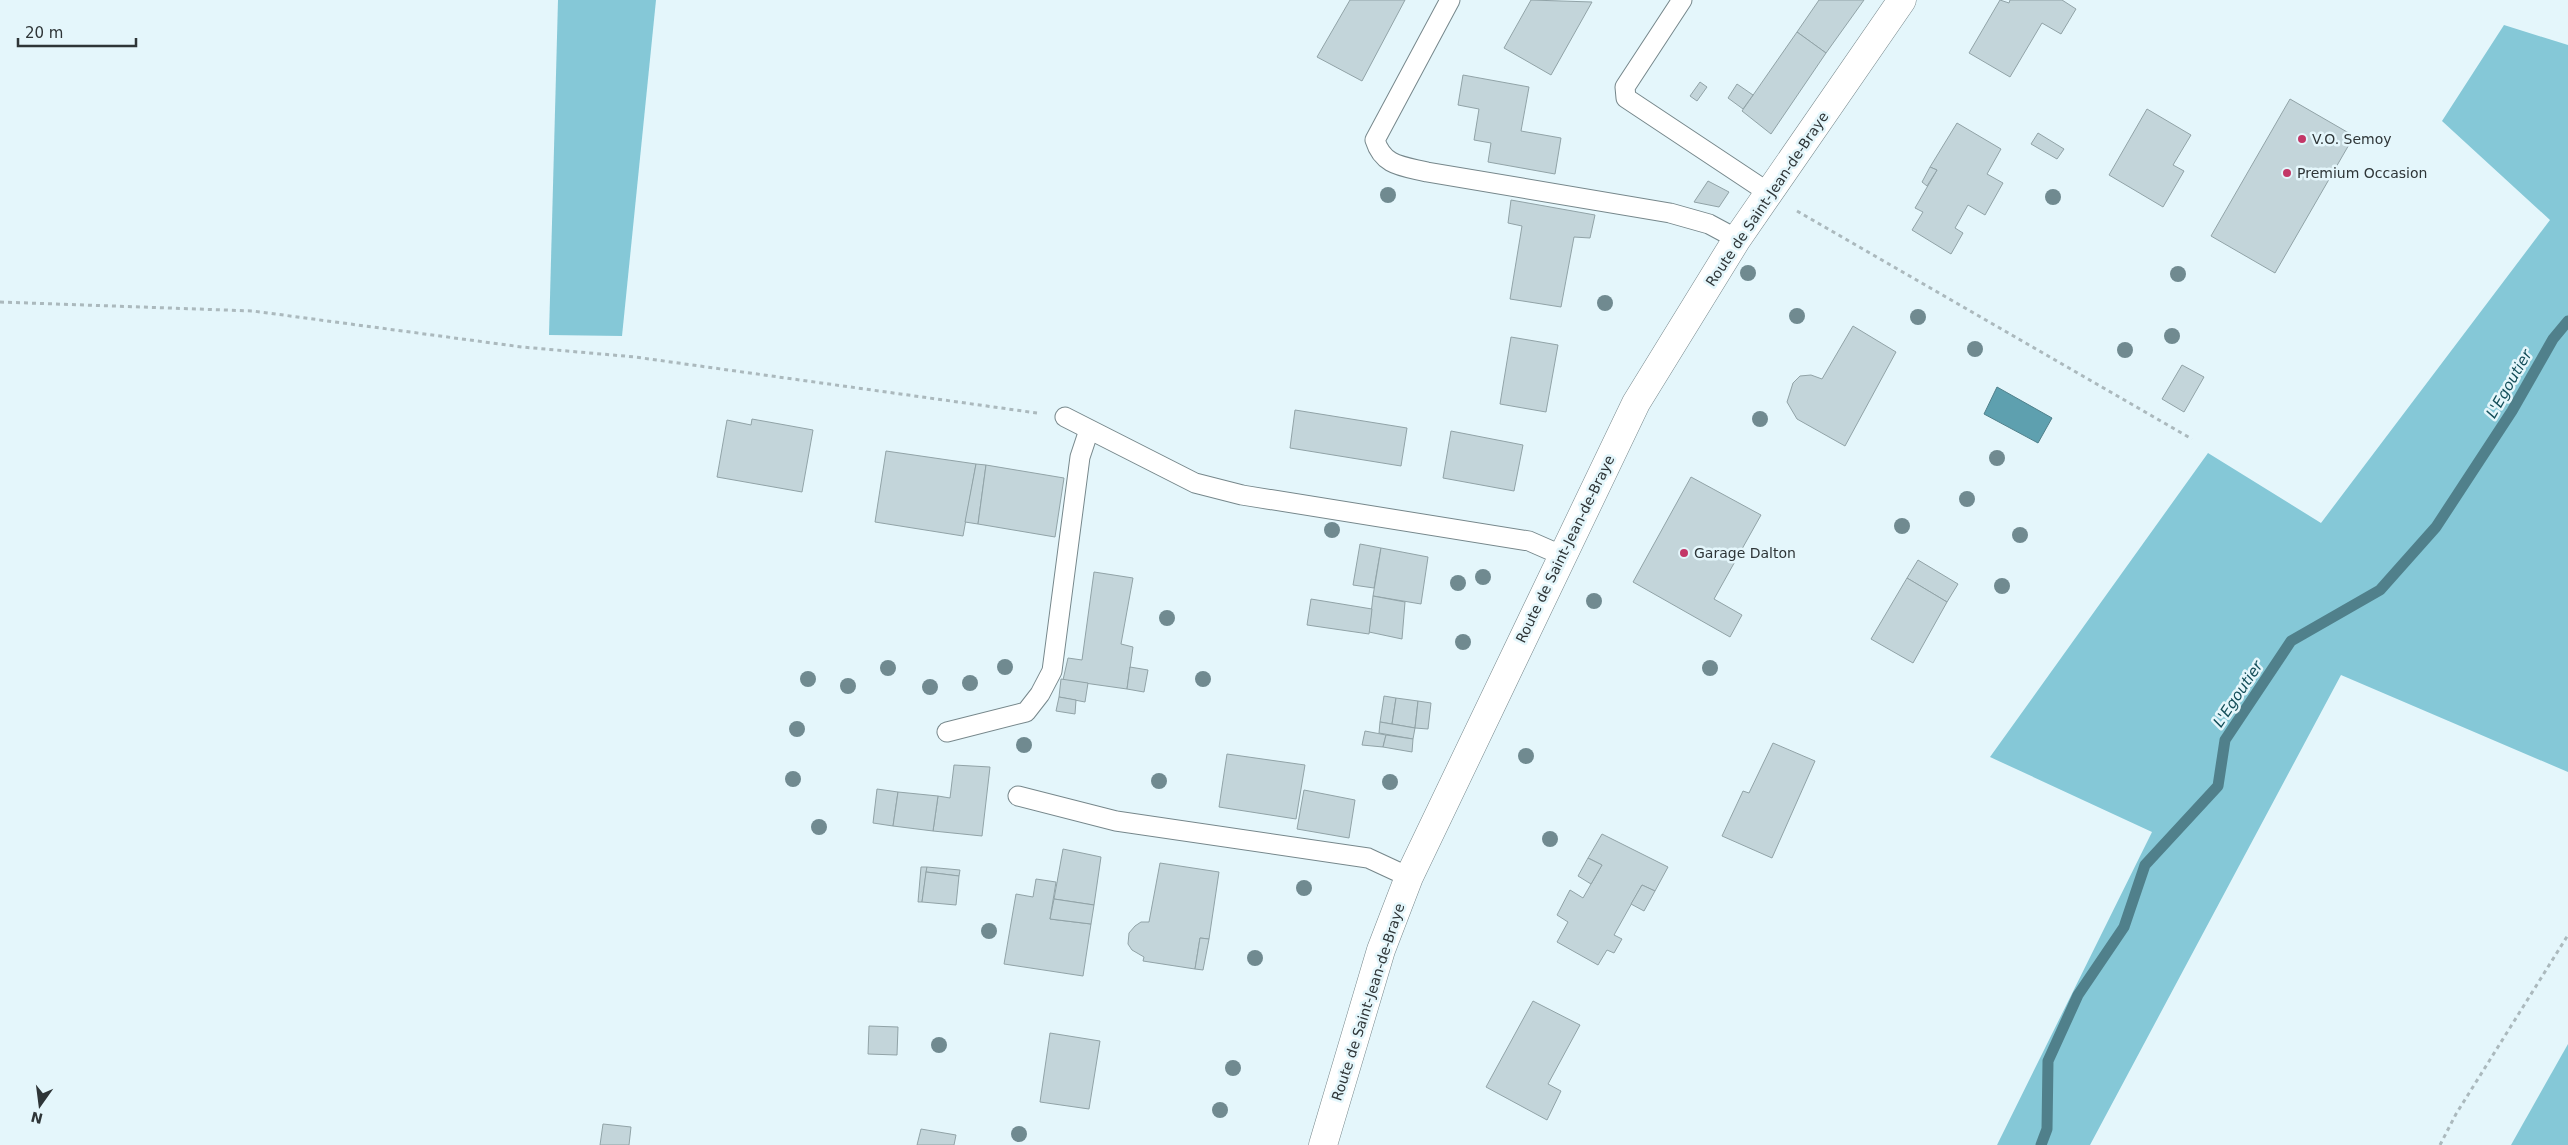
<svg xmlns="http://www.w3.org/2000/svg" width="2568" height="1145" font-family="'DejaVu Sans',sans-serif">
<style>
.forest{fill:#85c8d7}
.water{fill:#5ea0af;stroke:#50808b}
.lines{fill:none;stroke-linecap:round;stroke-linejoin:round}
.stream{stroke:#50808b;stroke-width:11}
.building{fill:#c3d5da;stroke:#91a3a7}
.lane-casing{stroke:#76878b;stroke-width:21}
.street-casing{stroke:#76878b;stroke-width:29}
.path{stroke:#abb9bd;stroke-width:3;stroke-dasharray:4 4;stroke-linecap:butt}
.lane{stroke:#fff;stroke-width:19}
.street{stroke:#fff;stroke-width:28}
.tree{fill:#708a90}
.poi-dot{fill:#c33767;stroke:#e4f6fb;stroke-width:2}
.labels{text-anchor:middle;stroke-width:5;stroke-linejoin:round;paint-order:stroke}
.poi-label{font-size:14px;fill:#2e3537;stroke:#e4f6fb;text-anchor:start}
.street-label{font-size:14px;fill:#2e3537;stroke:#e4f6fb}
.water-label{font-size:15px;font-style:italic;fill:#144e59;stroke:#e4f6fb}
</style>
<rect width="100%" height="100%" fill="#e4f6fb"/>
<g class="forest">
<path d="M558,0h98l-34,336 -73,-1z"/>
<path d="M2504,25l64,20v727l-227,-97 -251,470h-93l155,-313 -162,-75 218,-304 113,70 229,-303 -108,-99z"/>
<path d="M2568,1044v101h-57z"/>
</g>
<path class="water" d="M1997,387l55,31 -14,25 -54,-29z"/>
<g class="lines">
<path class="stream" d="M2041,1145l6,-16 1,-68 30,-66 46,-68 21,-62 73,-79 7,-46 66,-99 89,-51 56,-63 76,-116 41,-72 15,-18"/>
</g>
<g class="building">
<path d="M1350,0h55l-43,81 -45,-24z"/>
<path d="M1531,0l61,2 -41,73 -47,-27z"/>
<path d="M1819,0h45l-38,53 -29,-21z"/>
<path d="M2000,0l9,3 1,-3h52l14,9 -15,25 -19,-11 -32,54 -41,-24z"/>
<path d="M1797,32l29,21 -55,81 -29,-23z"/>
<path d="M1463,75l66,12 -8,44 40,7 -6,36 -67,-12 3,-19 -17,-3 5,-31 -21,-4z"/>
<path d="M1700,82l7,5 -10,14 -7,-5z"/>
<path d="M1737,84l16,11 -10,14 -15,-11z"/>
<path d="M2290,99l64,37 -79,137 -64,-37z"/>
<path d="M2147,109l44,26 -18,30 11,6 -21,36 -54,-32z"/>
<path d="M1957,123l44,26 -14,25 16,9 -18,32 -17,-10 -13,23 8,5 -12,21 -39,-24 11,-18 -8,-4 22,-38 -7,-3z"/>
<path d="M2038,133l26,16 -7,10 -26,-15z"/>
<path d="M1930,167l7,3 -10,16 -5,-4z"/>
<path d="M1708,181l21,11 -10,15 -25,-5z"/>
<path d="M1511,200l84,15 -5,23 -16,-1 -13,70 -51,-8 12,-73 -14,-3z"/>
<path d="M1853,326l43,26 -51,94 -48,-27 -10,-17 6,-19 7,-7 11,-1 11,4z"/>
<path d="M1511,337l47,8 -12,67 -46,-8z"/>
<path d="M2182,365l22,12 -20,35 -22,-13z"/>
<path d="M1295,410l112,18 -6,38 -111,-18z"/>
<path d="M752,419l61,11 -11,62 -85,-15 10,-57 24,5z"/>
<path d="M1451,431l72,14 -9,46 -71,-13z"/>
<path d="M886,451l90,13 -13,72 -88,-14z"/>
<path d="M976,464l10,1 -8,59 -13,-2z"/>
<path d="M986,465l78,13 -9,59 -77,-13z"/>
<path d="M1691,477l70,38 -47,84 28,16 -12,22 -97,-55z"/>
<path d="M1360,544l21,4 -7,40 -21,-3z"/>
<path d="M1381,548l47,9 -7,47 -48,-8z"/>
<path d="M1918,560l40,24 -11,18 -40,-24z"/>
<path d="M1094,572l39,6 -12,66 12,3 -6,42 -64,-9 5,-22 14,2z"/>
<path d="M1907,578l40,24 -34,61 -42,-24z"/>
<path d="M1373,596l32,6 -3,37 -33,-7z"/>
<path d="M1311,599l61,10 -3,25 -62,-9z"/>
<path d="M1130,667l18,3 -4,22 -17,-3z"/>
<path d="M1061,679l27,4 -3,19 -26,-5z"/>
<path d="M1384,696l12,2 -4,26 -12,-2z"/>
<path d="M1059,697l17,3 -1,14 -19,-3z"/>
<path d="M1396,698l22,3 -3,27 -23,-4z"/>
<path d="M1418,701l13,2 -3,26 -13,-1z"/>
<path d="M1380,722l35,6 -2,11 -34,-6z"/>
<path d="M1365,731l21,4 -3,12 -21,-2z"/>
<path d="M1386,735l27,4 -1,13 -29,-5z"/>
<path d="M1773,743l42,18 -43,97 -50,-22 21,-45 6,2z"/>
<path d="M1227,754l78,11 -9,54 -77,-12z"/>
<path d="M954,765l36,2 -8,69 -49,-5 5,-35 12,2z"/>
<path d="M877,789l21,3 -5,34 -20,-3z"/>
<path d="M1304,790l51,10 -6,38 -52,-9z"/>
<path d="M898,792l40,4 -5,35 -40,-5z"/>
<path d="M1602,834l66,33 -13,24 -13,-6 -28,50 8,4 -8,14 -7,-3 -9,15 -41,-23 11,-20 -11,-7 13,-25 13,8 19,-33 -14,-7z"/>
<path d="M1063,849l38,8 -7,48 -40,-6z"/>
<path d="M1588,858l14,7 -11,19 -13,-8z"/>
<path d="M1160,863l59,9 -10,67 -9,-1 -5,31 -52,-8 1,-4 -12,-7 -4,-6 1,-11 6,-7 6,-4h8z"/>
<path d="M921,867h6l-5,35h-4z"/>
<path d="M927,867l33,3 -1,6 -33,-4z"/>
<path d="M926,872l33,4 -3,29 -34,-3z"/>
<path d="M1036,879l20,3 -6,37 41,5 -8,52 -79,-12 12,-70 17,3z"/>
<path d="M1642,885l13,6 -11,20 -13,-7z"/>
<path d="M1054,899l40,6 -3,19 -41,-5z"/>
<path d="M1200,938l9,1 -6,31 -8,-1z"/>
<path d="M1533,1001l47,24 -32,59 13,7 -14,29 -61,-33z"/>
<path d="M869,1026l29,1 -1,28 -29,-1z"/>
<path d="M1050,1033l50,8 -11,68 -49,-7z"/>
<path d="M603,1124l28,3 -2,18h-29z"/>
<path d="M921,1129l35,6 -2,10h-37z"/>
</g>
<g class="lines">
<g class="lane-casing">
<g id="lane">
<path d="M1450,0l-75,140c8,26 27,26 52,32l243,41 39,11 28,15"/>
<path d="M1682,0l-57,87 1,11 143,95"/>
<path d="M1065,417l130,66 47,12 287,46 32,14"/>
<path d="M947,732l79,-20 14,-18 12,-23 28,-214 9,-27"/>
<path d="M1018,796l98,25 252,37 41,19"/>
</g>
</g>
<g class="street-casing">
<path id="street" d="M1323,1145l58,-195 28,-73 227,-474 101,-164 165,-239"/>
</g>
<g class="path">
<path d="M1797,211l395,228"/>
<path d="M0,302l253,9 269,36 113,10 402,56"/>
<path d="M2440,1145l16,-31 112,-179"/>
</g>
<use href="#lane" class="lane"/>
<use href="#street" class="street"/>
</g>
<g class="tree">
<circle cx="1388" cy="195" r="8"/>
<circle cx="2053" cy="197" r="8"/>
<circle cx="1748" cy="273" r="8"/>
<circle cx="2178" cy="274" r="8"/>
<circle cx="1605" cy="303" r="8"/>
<circle cx="1797" cy="316" r="8"/>
<circle cx="1918" cy="317" r="8"/>
<circle cx="2172" cy="336" r="8"/>
<circle cx="1975" cy="349" r="8"/>
<circle cx="2125" cy="350" r="8"/>
<circle cx="1760" cy="419" r="8"/>
<circle cx="1997" cy="458" r="8"/>
<circle cx="1967" cy="499" r="8"/>
<circle cx="1902" cy="526" r="8"/>
<circle cx="1332" cy="530" r="8"/>
<circle cx="2020" cy="535" r="8"/>
<circle cx="1483" cy="577" r="8"/>
<circle cx="1458" cy="583" r="8"/>
<circle cx="2002" cy="586" r="8"/>
<circle cx="1594" cy="601" r="8"/>
<circle cx="1167" cy="618" r="8"/>
<circle cx="1463" cy="642" r="8"/>
<circle cx="1005" cy="667" r="8"/>
<circle cx="888" cy="668" r="8"/>
<circle cx="1710" cy="668" r="8"/>
<circle cx="808" cy="679" r="8"/>
<circle cx="1203" cy="679" r="8"/>
<circle cx="970" cy="683" r="8"/>
<circle cx="848" cy="686" r="8"/>
<circle cx="930" cy="687" r="8"/>
<circle cx="797" cy="729" r="8"/>
<circle cx="1024" cy="745" r="8"/>
<circle cx="1526" cy="756" r="8"/>
<circle cx="793" cy="779" r="8"/>
<circle cx="1159" cy="781" r="8"/>
<circle cx="1390" cy="782" r="8"/>
<circle cx="819" cy="827" r="8"/>
<circle cx="1550" cy="839" r="8"/>
<circle cx="1304" cy="888" r="8"/>
<circle cx="989" cy="931" r="8"/>
<circle cx="1255" cy="958" r="8"/>
<circle cx="939" cy="1045" r="8"/>
<circle cx="1233" cy="1068" r="8"/>
<circle cx="1220" cy="1110" r="8"/>
<circle cx="1019" cy="1134" r="8"/>
</g>
<g class="poi-dot">
<circle cx="2302" cy="139" r="5"/>
<circle cx="2287" cy="173" r="5"/>
<circle cx="1684" cy="553" r="5"/>
</g>
<g class="labels">
<g class="poi-label">
<text x="2312" y="144">V.O. Semoy</text>
<text x="2297" y="178">Premium Occasion</text>
<text x="1694" y="558">Garage Dalton</text>
</g>
<g class="street-label">
<text transform="translate(1767 199) rotate(-56)" y="5">Route de Saint-Jean-de-Braye</text>
<text transform="translate(1565 549) rotate(-64)" y="5">Route de Saint-Jean-de-Braye</text>
<text transform="translate(1368 1002) rotate(-72)" y="5">Route de Saint-Jean-de-Braye</text>
</g>
<g class="water-label">
<text transform="translate(2509 384) rotate(-60)" y="5">L'Egoutier</text>
<text transform="translate(2238 694) rotate(-56)" y="5">L'Egoutier</text>
</g>
</g>
<g transform="translate(40 1105) rotate(194)" stroke="#e4f6fb" stroke-width="4" paint-order="stroke">
<path d="M0-4L9 19L0 12L-9 19Z" fill="#2e3537"/>
<text y="-8" font-size="14" font-weight="bold" text-anchor="middle" fill="#2e3537">N</text>
</g>
<path d="M18 38v8h118v-8" fill="none" stroke="#2e3537" stroke-width="2.5"/>
<text x="25" y="38" font-size="15" fill="#2e3537" stroke="#e4f6fb" stroke-width="4" paint-order="stroke">20 m</text>
</svg>
